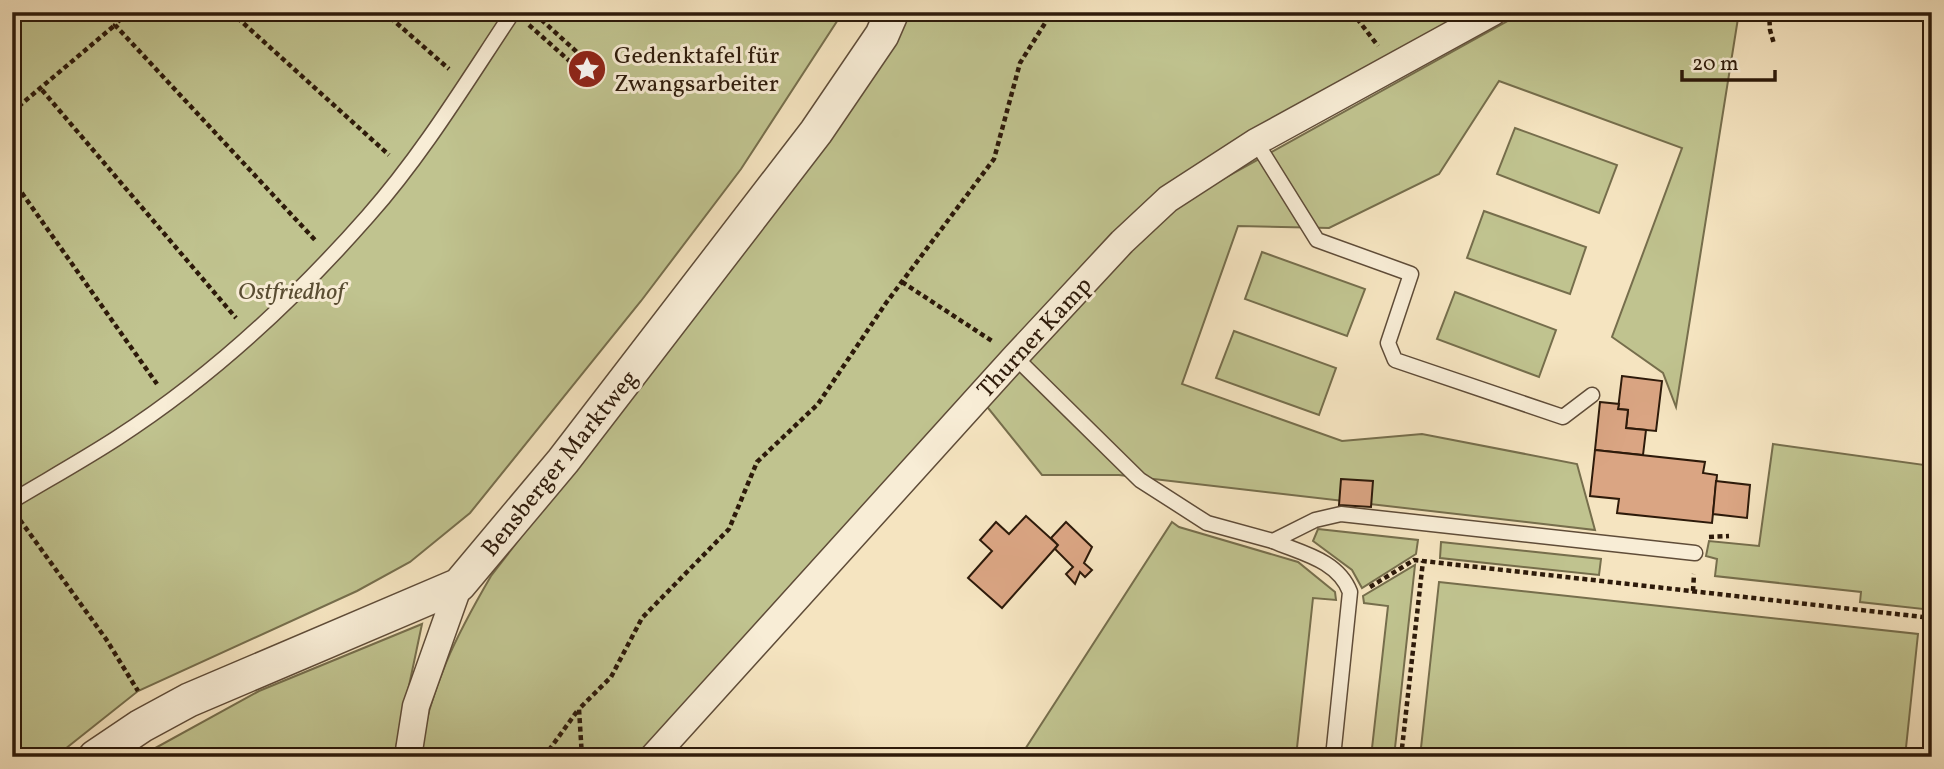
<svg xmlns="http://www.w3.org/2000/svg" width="1944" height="769" font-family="Vollkorn,serif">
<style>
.green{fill:#c0c38f;stroke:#766e4c;stroke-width:2}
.building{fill:#daa583;stroke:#2d1a0a;stroke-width:2}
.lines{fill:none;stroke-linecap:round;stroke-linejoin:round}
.service-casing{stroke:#5f4c38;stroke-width:17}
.minor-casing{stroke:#5f4c38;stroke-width:29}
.tertiary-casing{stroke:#5f4c38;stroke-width:36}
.path{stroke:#2d1a0a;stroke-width:4.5;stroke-dasharray:5 3.5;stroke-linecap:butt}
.service{stroke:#f8edd6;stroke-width:14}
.minor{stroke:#f8edd6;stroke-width:26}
.tertiary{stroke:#f8edd6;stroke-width:33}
.labels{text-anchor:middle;stroke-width:6;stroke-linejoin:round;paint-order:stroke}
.poi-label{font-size:24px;fill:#2d1a0a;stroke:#f8edd6;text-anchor:start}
.park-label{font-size:24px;font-style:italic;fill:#594d32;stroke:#f8edd6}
.street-label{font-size:24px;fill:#2d1a0a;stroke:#f8edd6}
</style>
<rect width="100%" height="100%" fill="#f5e4c0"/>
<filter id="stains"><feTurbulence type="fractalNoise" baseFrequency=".00286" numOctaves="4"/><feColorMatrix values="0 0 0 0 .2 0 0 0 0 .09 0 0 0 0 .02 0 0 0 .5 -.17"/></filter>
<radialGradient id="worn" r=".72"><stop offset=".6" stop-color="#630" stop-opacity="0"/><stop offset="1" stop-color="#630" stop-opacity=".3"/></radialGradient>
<g class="green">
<path d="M12,12h831l-102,157 -100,132 -171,212 -60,49 -53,29 -219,100 -83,66h-43z"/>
<path d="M906,12h569l-282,156 -552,589h-222c11,-70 37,-121 72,-181l337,-439z"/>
<path d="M1524,12h215l-63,395 -13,-34 -51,-36 70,-189 -183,-67 -60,93 -110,54 -91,-2 -56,158 160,57 80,-7 155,30 18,66 -476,-55h-77l-62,-77 187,-188z"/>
<path d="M1515,128l102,37 -18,48 -102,-39z"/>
<path d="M1484,211l102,36 -16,47 -103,-36z"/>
<path d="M1262,252l103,37 -18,47 -102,-37z"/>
<path d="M1455,292l101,38 -17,47 -102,-38z"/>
<path d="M1234,331l102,37 -17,47 -103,-37z"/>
<path d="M1773,444l159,22v144l-72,-8 1,-10 -146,-16 2,-17 -11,-3 3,-15 50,5z"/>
<path d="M1172,522l7,5 119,35 37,30 1,8 -23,-2 -17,159h-276z"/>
<path d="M1318,529l100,11 -2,14 -54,34 -10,-18 -39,-29z"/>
<path d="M1441,542l160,17 -2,16 -159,-17z"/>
<path d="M1415,565l-21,192h-23l17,-151 -24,-3 -1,-7z"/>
<path d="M1439,582l479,52 -13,123h-485z"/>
<path d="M422,624l-28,133h-255l120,-66z"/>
</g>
<g class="building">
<path d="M1622,376l40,5 -6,50 -30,-3 2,-18 -10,-1z"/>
<path d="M1600,402l19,2 -1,5 10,1 -2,18 20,2 -3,25 -48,-5z"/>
<path d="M1595,450l110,12 -2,11 14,2 -5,48 -95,-10 2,-14 -29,-3z"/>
<path d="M1341,479l32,2 -2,26 -32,-2z"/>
<path d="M1716,481l34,4 -3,33 -34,-4z"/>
<path d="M1026,516l32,29 -56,63 -34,-30 24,-27 -12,-11 16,-18 13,12z"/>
<path d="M1066,522l26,25 -8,16 8,7 -7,7 -5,-5 -5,12 -9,-10 7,-7 -18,-18 3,-4 -7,-7z"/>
</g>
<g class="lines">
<g class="service-casing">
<g id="service">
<path d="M1256,142l61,98 94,34 -23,69 7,17 168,57 29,-22"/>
<path d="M1015,357l125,123 67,43 66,18 42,-21 26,-6 354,39"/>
<path d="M12,501c35,-21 71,-41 105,-63 93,-60 178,-139 251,-222 55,-62 99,-135 145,-204"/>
<path d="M1273,541c28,12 65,19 77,51l-17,165"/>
</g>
</g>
<g class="minor-casing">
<g id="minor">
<path d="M408,757l8,-51 43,-121"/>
<path d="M653,757l362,-400 107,-115 46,-43 88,-57 237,-130"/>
</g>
</g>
<g class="tertiary-casing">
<path id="tertiary" d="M95,757l46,-31 48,-26 270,-115 104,-124 253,-329 66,-97 10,-23"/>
</g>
<g class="path">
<path d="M127,12l-12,13 200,215"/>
<path d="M231,12l158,143"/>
<path d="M384,12l65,57"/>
<path d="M1352,12l26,34"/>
<path d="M1769,12l1,18 4,14"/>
<path d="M529,25l54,48 7,-9 -56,-51"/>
<path d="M42,90l194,228"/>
<path d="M12,112l103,-87"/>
<path d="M12,179l145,205"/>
<path d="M902,282l90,59"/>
<path d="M20,520l86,119 32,52"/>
<path d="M1709,537l20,-1"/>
<path d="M1370,587l44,-27 518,58"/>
<path d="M1693,591l1,-17"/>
<path d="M697,751l10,6"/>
<path d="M544,757l34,-47"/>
<path d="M582,757l-3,-48 32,-32 31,-59 87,-89 28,-67 61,-58 68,-101 108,-144 26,-96 32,-51"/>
<path d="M1401,757l22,-196"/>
<path d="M1924,757l8,-72"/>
</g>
<use href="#service" class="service"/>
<use href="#minor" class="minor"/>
<use href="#tertiary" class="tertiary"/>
</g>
<defs>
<g id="sight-disc" transform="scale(2.0125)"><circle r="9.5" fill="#8f2418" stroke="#f8edd6"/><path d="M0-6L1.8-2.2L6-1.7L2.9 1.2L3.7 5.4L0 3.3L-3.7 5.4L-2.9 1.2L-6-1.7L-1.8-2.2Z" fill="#fff"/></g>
</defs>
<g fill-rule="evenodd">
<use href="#sight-disc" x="587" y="69"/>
</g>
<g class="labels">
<g class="poi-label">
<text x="614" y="63">Gedenktafel für<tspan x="614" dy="28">Zwangsarbeiter</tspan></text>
</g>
<g class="park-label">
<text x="291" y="299">Ostfriedhof</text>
</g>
<g class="street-label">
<text transform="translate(1034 337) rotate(-47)" y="8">Thurner Kamp</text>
<text transform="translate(559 463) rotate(-51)" y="8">Bensberger Marktweg</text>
</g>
</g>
<rect width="1944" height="769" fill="none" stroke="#f5e4c0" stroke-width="42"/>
<rect x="14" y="14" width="1916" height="741" fill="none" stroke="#2d1a0a" stroke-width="3.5"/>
<rect x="21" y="21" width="1902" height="727" fill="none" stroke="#2d1a0a" stroke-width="2"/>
<path d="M1682 70v10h93v-10" fill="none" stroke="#2d1a0a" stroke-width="3.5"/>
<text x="1692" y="70" font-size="21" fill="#2d1a0a" stroke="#f8edd6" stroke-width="5" paint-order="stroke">20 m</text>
<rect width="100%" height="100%" filter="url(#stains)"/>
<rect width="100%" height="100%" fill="url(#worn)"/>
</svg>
